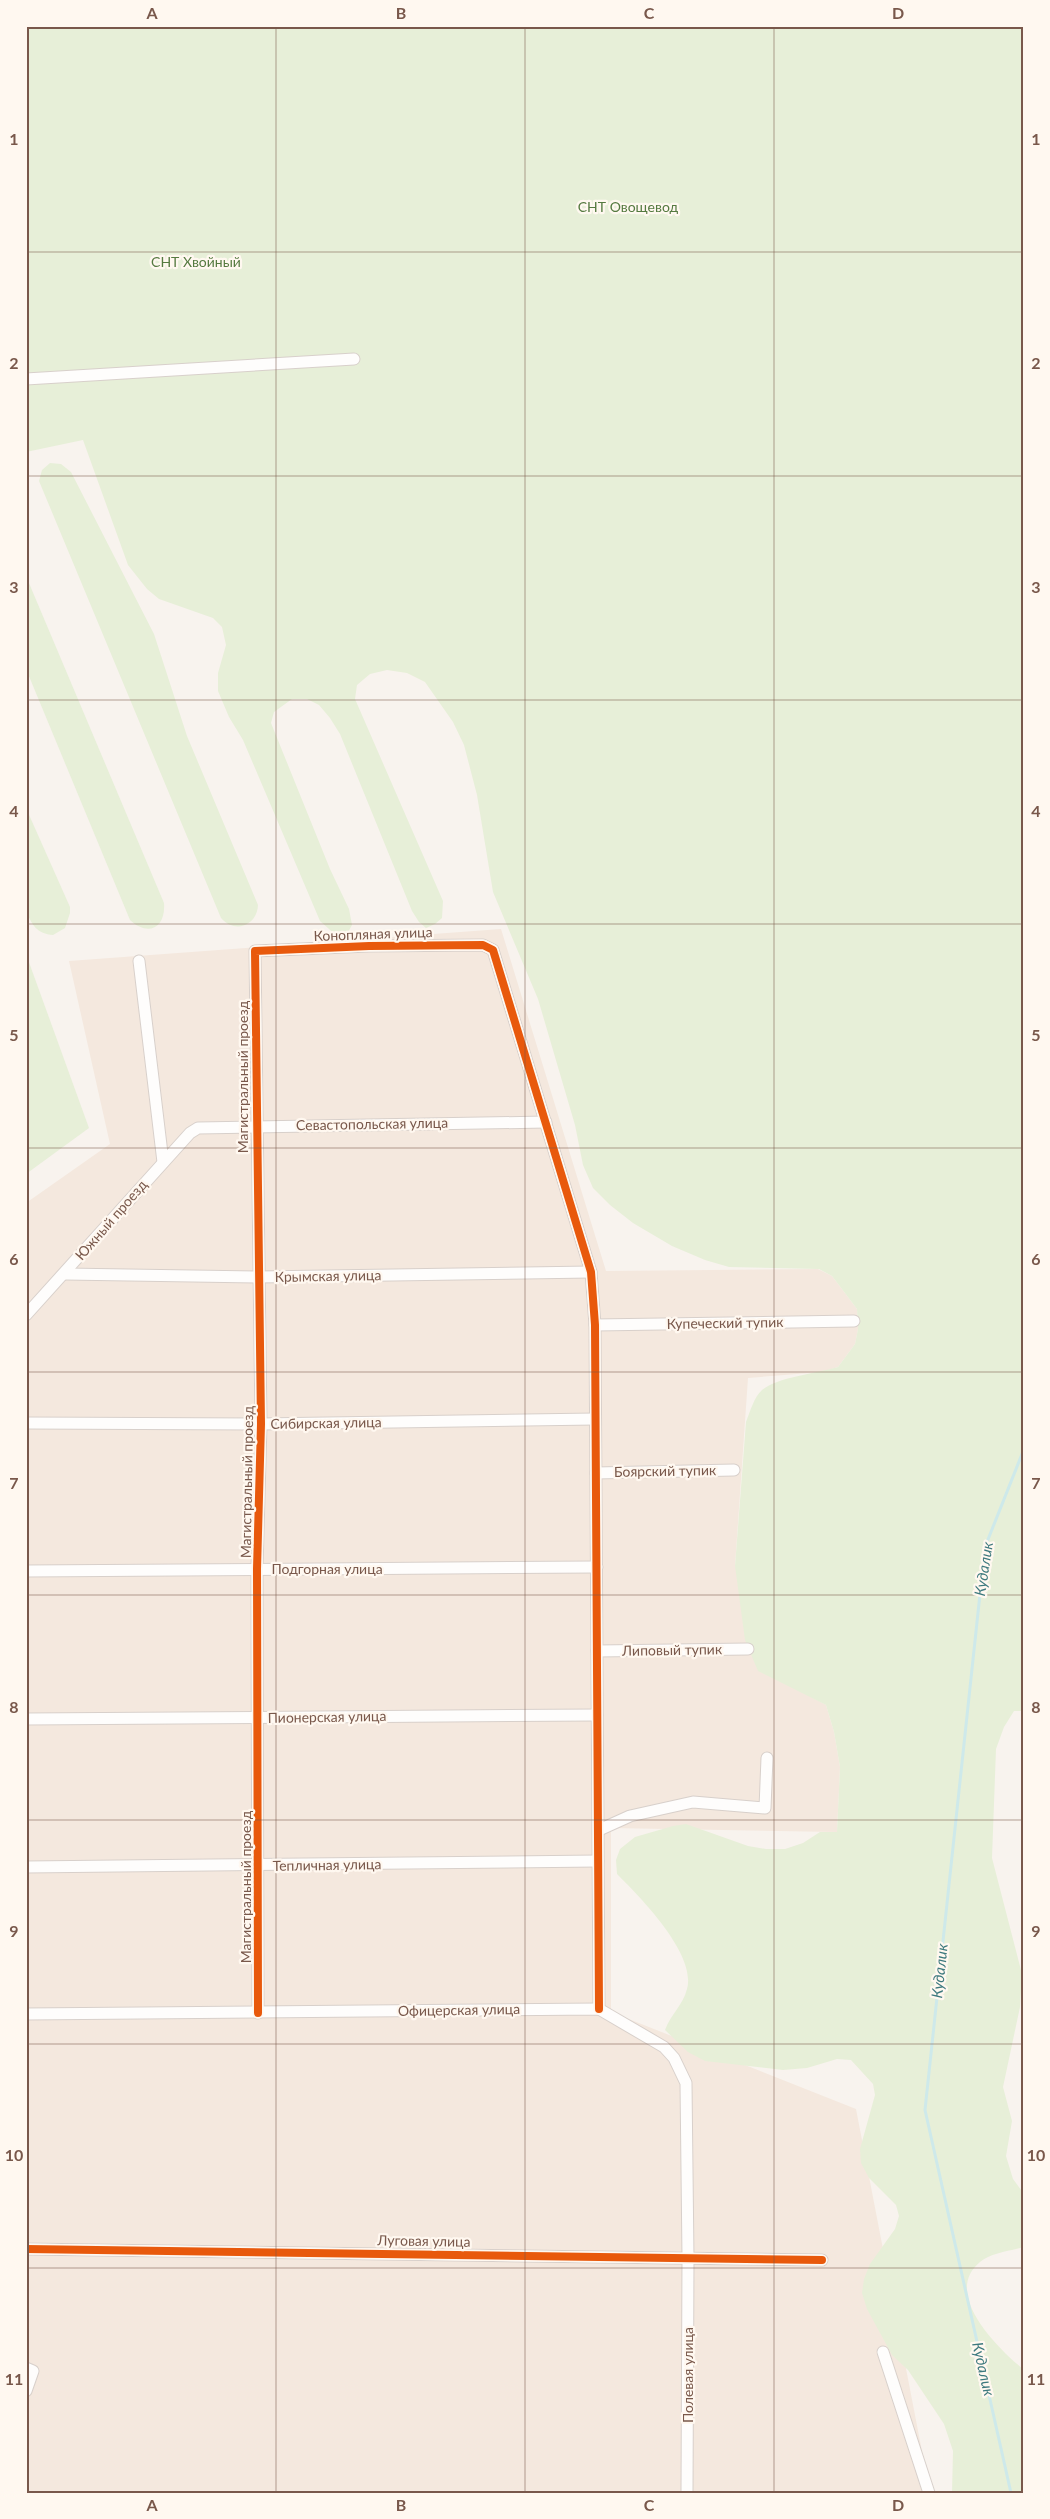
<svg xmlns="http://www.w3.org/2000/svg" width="1050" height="2519" font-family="Lato,sans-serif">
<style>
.residential{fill:#f4e8de}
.green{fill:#e7efd8}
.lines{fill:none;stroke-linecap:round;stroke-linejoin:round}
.stream{stroke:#cee9ea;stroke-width:3}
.minor-casing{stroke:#d8d0cb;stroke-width:13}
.minor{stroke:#fefdfc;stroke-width:11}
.cycleway-casing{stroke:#fff8f0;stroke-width:11}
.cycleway{stroke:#e8590c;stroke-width:8}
.grid{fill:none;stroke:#79584b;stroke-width:1;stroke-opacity:0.55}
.labels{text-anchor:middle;stroke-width:4.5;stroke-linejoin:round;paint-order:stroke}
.park-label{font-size:14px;fill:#557a40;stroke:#fff8f0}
.street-label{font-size:14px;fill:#79584b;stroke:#fff8f0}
.water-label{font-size:15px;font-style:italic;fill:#3d797e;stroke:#fff8f0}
.neatline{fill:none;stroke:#79584b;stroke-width:2}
.grid-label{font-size:16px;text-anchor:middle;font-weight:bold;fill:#79584b}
</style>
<rect width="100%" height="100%" fill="#f8f3ee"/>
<path class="residential" d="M501,929l105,342 212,-2 14,7 25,33 1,20 -3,15 -17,23 -16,5 -74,6 -13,188 53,118 38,21 8,27 6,35 -3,65 -226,-4v184l245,97 74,384h-904v-1290l84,-59 -41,-183z"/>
<g class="green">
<path d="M26,26h998v1685h-10l-10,16 -8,22 -4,109 30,116 -2,33 -17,80 9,34 -6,35 7,23 11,15v53c-14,4 -33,6 -44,15 -39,32 19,87 44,108v123h-72l1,-42 -9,-27 -36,-54 -16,-15 -25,-46 -5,-16 2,-14 6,-15 25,-35 4,-13 -3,-11 -27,-27 -8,-15 -1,-14 15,-54 -2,-11 -22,-24 -14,-1 -30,9 -24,2 -78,-9 -17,-9 -23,-22c6,-16 18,-25 22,-41 10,-35 -48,-93 -70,-115l-1,-14 4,-11 15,-12 38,-11 13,-2 62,22 18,3h19l18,-6 17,-11h17l3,-65 -6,-35 -8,-27 -68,-34 -13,-31 -10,-74 11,-144c4,-10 8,-25 16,-32 16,-13 56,-17 76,-23l17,-23 3,-15 -1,-20 -25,-33 -13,-7 -90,-2 -24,-7 -33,-14 -39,-23 -23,-18 -17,-17 -10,-23 -8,-40 -37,-126 -45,-107 -16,-97 -13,-50 -11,-23 -28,-40 -18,-9 -20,-3 -17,4 -13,11 -2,14 88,202 -1,17 -7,6 -9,4 -7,-6 -7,-11 -72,-177 -10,-16 -11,-13 -12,-6h-15l-18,13 -3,11 59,146 19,40 3,16 -6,11 -8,1 -18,-16 -77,-181 -14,-23 -11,-26v-18l8,-28 -4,-18 -9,-9 -54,-19 -12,-10 -19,-24 -45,-125 -57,12z"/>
<path d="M50,463l11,1 10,8 83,162 33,102 71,169c-1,21 -23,29 -37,13l-182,-437 3,-11z"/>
<path d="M26,576l138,327c2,25 -16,34 -34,17l-104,-251z"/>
<path d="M26,808l44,99v6l-5,15 -12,7c-16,-1 -21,-10 -27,-24z"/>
<path d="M26,954l63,174 -63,46z"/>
</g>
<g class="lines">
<path class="stream" d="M1011,2493l-86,-383 60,-563 39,-98"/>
<g class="minor-casing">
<g id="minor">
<path d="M26,379l328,-20"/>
<path d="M139,961l24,201"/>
<path d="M65,1274l193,3 333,-5"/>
<path d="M26,1315l164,-182 8,-5 348,-6"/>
<path d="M595,1325l259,-4"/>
<path d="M26,1423l235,1 334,-5"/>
<path d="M596,1473l138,-3"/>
<path d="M26,1571l571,-4"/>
<path d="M597,1651l151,-2"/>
<path d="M26,1719l571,-4"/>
<path d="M599,1830l31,-14 63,-14 72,6 2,-50"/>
<path d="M26,1867l572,-6"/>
<path d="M258,2013l-1,-444 4,-145 -6,-473 114,-5 114,-1 10,5 98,322 4,53 4,684"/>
<path d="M26,2014l573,-5 65,38 10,11 12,25 2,175 -1,235"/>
<path d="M26,2249l796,11"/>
<path d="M883,2352l46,141"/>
<path d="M26,2368l7,3 -7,20"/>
</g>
</g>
<use href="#minor" class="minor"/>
<g class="cycleway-casing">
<g id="cycleway">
<path d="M258,2013l-1,-444 4,-145 -6,-473 114,-5 114,-1 10,5 98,322 4,53 4,684"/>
<path d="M26,2249l796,11"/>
</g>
</g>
<use href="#cycleway" class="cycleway"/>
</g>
<path class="grid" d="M276,26v2467M525,26v2467M774,26v2467M26,252h998M26,476h998M26,700h998M26,924h998M26,1148h998M26,1372h998M26,1595h998M26,1820h998M26,2044h998M26,2268h998"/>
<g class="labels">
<g class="park-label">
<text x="628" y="212">СНТ Овощевод</text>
<text x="196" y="267">СНТ Хвойный</text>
</g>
<g class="street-label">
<text transform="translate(373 934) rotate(-2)" y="5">Конопляная улица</text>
<text transform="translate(243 1077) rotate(-90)" y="5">Магистральный проезд</text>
<text transform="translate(372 1124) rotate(-1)" y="5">Севастопольская улица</text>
<text transform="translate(111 1220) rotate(-49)" y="5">Южный проезд</text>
<text transform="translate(328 1276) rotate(-1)" y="5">Крымская улица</text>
<text transform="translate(725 1323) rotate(-1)" y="5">Купеческий тупик</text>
<text transform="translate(326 1423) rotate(-1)" y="5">Сибирская улица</text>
<text transform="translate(665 1471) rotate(-1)" y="5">Боярский тупик</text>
<text transform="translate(247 1482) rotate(-89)" y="5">Магистральный проезд</text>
<text x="327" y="1574">Подгорная улица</text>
<text transform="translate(672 1650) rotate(-1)" y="5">Липовый тупик</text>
<text transform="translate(327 1717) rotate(-1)" y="5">Пионерская улица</text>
<text transform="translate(327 1865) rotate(-1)" y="5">Тепличная улица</text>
<text transform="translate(246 1887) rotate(-90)" y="5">Магистральный проезд</text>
<text transform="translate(459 2010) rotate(-1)" y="5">Офицерская улица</text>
<text transform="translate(424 2241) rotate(1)" y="5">Луговая улица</text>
<text transform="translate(688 2375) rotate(-90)" y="5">Полевая улица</text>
</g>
<g class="water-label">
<text transform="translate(984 1569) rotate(-81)" y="5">Кудалик</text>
<text transform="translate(940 1971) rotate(-84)" y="5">Кудалик</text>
<text transform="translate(983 2369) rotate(77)" y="5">Кудалик</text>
</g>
</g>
<rect width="1050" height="2519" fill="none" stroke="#fff8f0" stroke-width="55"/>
<rect x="28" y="28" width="994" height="2464" class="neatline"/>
<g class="grid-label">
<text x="152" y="19">A</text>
<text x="401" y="19">B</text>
<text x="649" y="19">C</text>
<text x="898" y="19">D</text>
<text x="14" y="145">1</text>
<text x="1036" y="145">1</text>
<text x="14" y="369">2</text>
<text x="1036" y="369">2</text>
<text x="14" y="593">3</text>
<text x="1036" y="593">3</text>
<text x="14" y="817">4</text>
<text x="1036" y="817">4</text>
<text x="14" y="1041">5</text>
<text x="1036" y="1041">5</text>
<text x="14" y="1265">6</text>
<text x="1036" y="1265">6</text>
<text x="14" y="1489">7</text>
<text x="1036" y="1489">7</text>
<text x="14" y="1713">8</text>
<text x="1036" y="1713">8</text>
<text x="14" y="1937">9</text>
<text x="1036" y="1937">9</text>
<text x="14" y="2161">10</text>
<text x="1036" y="2161">10</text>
<text x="14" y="2385">11</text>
<text x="1036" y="2385">11</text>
<text x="152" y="2511">A</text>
<text x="401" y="2511">B</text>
<text x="649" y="2511">C</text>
<text x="898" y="2511">D</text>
</g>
</svg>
